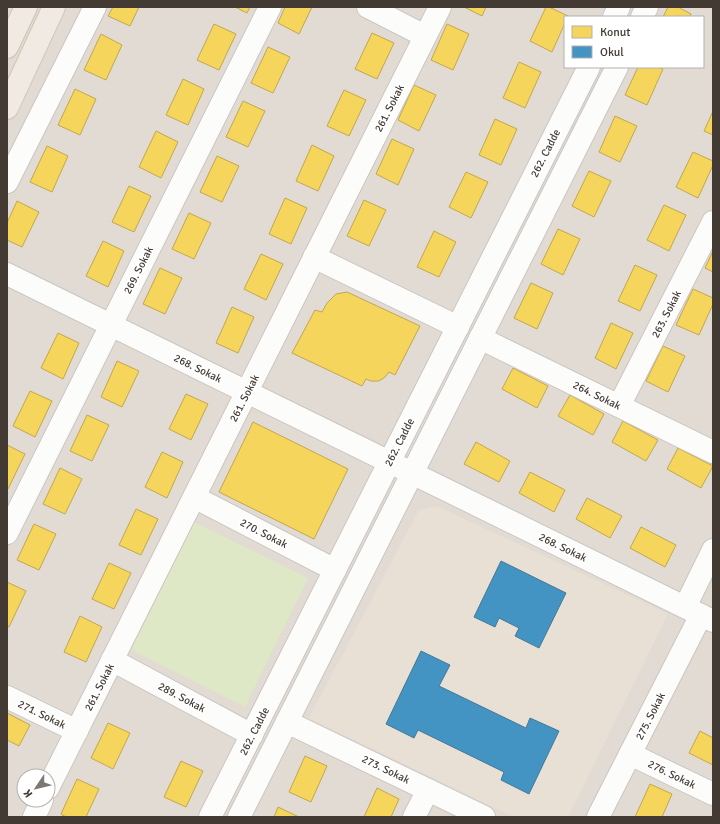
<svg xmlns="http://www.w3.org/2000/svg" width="720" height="824" font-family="Signika,sans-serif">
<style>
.residential{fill:#e2dbd3;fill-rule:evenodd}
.education{fill:#e9e0d5}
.green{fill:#dfe8c6}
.homes{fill:#f6d55c;stroke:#c0a750}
.schools{fill:#4393c3;stroke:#437998}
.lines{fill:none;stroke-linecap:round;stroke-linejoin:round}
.minor-casing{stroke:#cac6c2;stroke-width:24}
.major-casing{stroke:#d0c4b3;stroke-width:24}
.minor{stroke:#fcfcfb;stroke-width:22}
.major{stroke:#f0eae2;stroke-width:22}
.labels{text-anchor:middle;stroke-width:4;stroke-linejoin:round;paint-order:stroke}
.street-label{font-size:11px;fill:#433b33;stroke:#fff}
</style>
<rect width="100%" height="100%" fill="#eeeae6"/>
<path class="residential" d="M7,7h706v810h-706zM565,17h138v50h-138zM24,776h24v24h-24z"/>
<path class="education" d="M437,506l231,108 -100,203h-54l-205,-99 110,-208z"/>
<path class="green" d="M194,522l114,56 -63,129 -114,-57z"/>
<g class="homes">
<path d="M113,7h26l-9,19 -22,-10z"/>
<path d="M235,7h15l-3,6z"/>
<path d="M285,7h27l-13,27 -21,-11z"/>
<path d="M464,7h22l-4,9z"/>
<path d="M546,7h3l19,9 -3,1v6l-13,29 -22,-11z"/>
<path d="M668,7h10l13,7 -1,3h-27z"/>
<path d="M214,24l22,10 -17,36 -22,-10z"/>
<path d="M447,24l22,10 -16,36 -22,-10z"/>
<path d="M372,33l22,10 -17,36 -22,-10z"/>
<path d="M101,34l21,11 -16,35 -22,-10z"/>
<path d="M268,47l22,10 -17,36 -22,-10z"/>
<path d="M519,62l22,10 -16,36 -22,-10z"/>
<path d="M638,67h20l5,2 -16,36 -22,-10z"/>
<path d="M183,79l21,10 -16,36 -22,-10z"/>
<path d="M414,85l22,10 -17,36 -21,-11z"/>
<path d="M75,89l21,10 -16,36 -22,-10z"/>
<path d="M344,90l22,10 -17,36 -22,-10z"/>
<path d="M243,101l22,10 -17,36 -22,-10z"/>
<path d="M713,111v24l-9,-4z"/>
<path d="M615,116l22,10 -17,36 -21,-10z"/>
<path d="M495,119l22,10 -16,36 -22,-10z"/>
<path d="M156,131l22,11 -17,36 -22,-11z"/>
<path d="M392,139l22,10 -16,36 -22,-11z"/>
<path d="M312,145l22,11 -16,35 -22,-10z"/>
<path d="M47,146l21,10 -16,36 -22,-10z"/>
<path d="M693,152l20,9v4l-15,33 -22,-11z"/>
<path d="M217,156l22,10 -17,36 -22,-10z"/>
<path d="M589,171l22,10 -17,36 -22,-11z"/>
<path d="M466,172l22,10 -17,36 -22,-11z"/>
<path d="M129,186l22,10 -17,36 -22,-10z"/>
<path d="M285,198l22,10 -16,36 -22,-10z"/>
<path d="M364,200l22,10 -17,36 -22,-10z"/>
<path d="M17,201l22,11 -17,35 -15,-7v-17z"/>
<path d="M664,205l22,10 -17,36 -22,-11z"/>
<path d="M189,213l22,10 -17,36 -22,-10z"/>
<path d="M558,229l22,10 -17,36 -22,-11z"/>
<path d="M434,231l22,11 -17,35 -22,-10z"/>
<path d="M103,241l21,10 -16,36 -22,-11z"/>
<path d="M713,251v21l-8,-4z"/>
<path d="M261,254l22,10 -17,36 -22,-11z"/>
<path d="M635,265l22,10 -17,36 -22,-10z"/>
<path d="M160,268l22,10 -17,36 -22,-10z"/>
<path d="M531,283l22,10 -16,36 -23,-11z"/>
<path d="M693,289l20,9v6l-14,31 -23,-10z"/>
<path d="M347,292l73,34 -25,49 -6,-3 -4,5 -6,4h-8l-5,-2 -4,7 -70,-33 23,-43 7,2 5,-9 9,-9z"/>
<path d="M232,307l22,10 -16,36 -22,-10z"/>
<path d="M611,323l22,10 -17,36 -21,-11z"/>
<path d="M58,333l21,10 -16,36 -22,-11z"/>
<path d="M663,346l22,10 -17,36 -22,-11z"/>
<path d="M117,361l22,10 -17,36 -21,-10z"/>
<path d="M513,368l35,18 -11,22 -35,-19z"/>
<path d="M30,391l22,10 -17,36 -22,-11z"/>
<path d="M186,394l22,10 -17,36 -22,-11z"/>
<path d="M570,395l34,19 -11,21 -35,-19z"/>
<path d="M87,415l22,10 -17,36 -22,-10z"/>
<path d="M623,421l35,19 -12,21 -34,-19z"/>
<path d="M253,422l95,47 -34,70 -95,-47z"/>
<path d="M476,442l34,19 -11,21 -35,-18z"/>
<path d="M7,445l18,9 -17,35h-1z"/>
<path d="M678,448l35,18 -12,22 -34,-19z"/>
<path d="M162,452l21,10 -16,36 -22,-11z"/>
<path d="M60,468l22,11 -17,35 -22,-10z"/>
<path d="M530,472l35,18 -11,22 -35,-19z"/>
<path d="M587,498l35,18 -12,22 -34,-19z"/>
<path d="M136,509l22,10 -17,36 -22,-10z"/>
<path d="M34,524l22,10 -17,36 -22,-10z"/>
<path d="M641,527l35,18 -11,22 -35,-19z"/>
<path d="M109,563l22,10 -17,36 -22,-10z"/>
<path d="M7,582l19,9 -17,36 -2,-1z"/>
<path d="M80,616l22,11 -16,35 -22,-10z"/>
<path d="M7,713l23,12 -11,21 -12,-6z"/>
<path d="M108,723l22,10 -17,36 -22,-11z"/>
<path d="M700,731l13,7v27l-24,-12z"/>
<path d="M305,756l22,10 -16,36 -22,-10z"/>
<path d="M181,761l22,10 -17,36 -22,-10z"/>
<path d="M77,779l22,10 -13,28h-20l-5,-3z"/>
<path d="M650,784l22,10 -10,23h-27z"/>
<path d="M377,788l22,11 -8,18h-27z"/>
<path d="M278,807l21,10h-25z"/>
</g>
<g class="schools">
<path d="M501,561l65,32 -27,55 -24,-12 4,-8 -20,-10 -4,9 -21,-10z"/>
<path d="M421,651l29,14 -11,21 87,42 4,-10 29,13 -30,63 -28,-14 3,-8 -86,-42 -4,8 -28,-14z"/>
</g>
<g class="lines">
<g class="minor-casing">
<g id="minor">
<path d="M368,7l57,29"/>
<path d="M614,17l5,-10"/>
<path d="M642,17l5,-10"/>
<path d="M7,182l88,-175"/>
<path d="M314,257l144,70"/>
<path d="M7,274l706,347"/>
<path d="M480,338l233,114"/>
<path d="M619,406l94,-184"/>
<path d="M194,497l141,73"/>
<path d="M7,533l263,-526"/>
<path d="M685,607l28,-57"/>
<path d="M112,660l140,75"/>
<path d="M7,697l70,34"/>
<path d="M287,722l197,95"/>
<path d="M630,754l83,40"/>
<path d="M48,788l392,-781"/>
<path d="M34,817l8,-17"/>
<path d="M210,817l379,-750"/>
<path d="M239,817l378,-750"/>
<path d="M414,817l14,-27"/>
<path d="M598,817l103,-202"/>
</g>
</g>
<g class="major-casing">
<g id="major">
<path d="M7,47l19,-40"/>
<path d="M7,108l47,-101"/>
</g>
</g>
<use href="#minor" class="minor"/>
<use href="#major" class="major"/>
</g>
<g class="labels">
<g class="street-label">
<text transform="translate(389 108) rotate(-63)" y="4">261. Sokak</text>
<text transform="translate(545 153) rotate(-63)" y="4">262. Cadde</text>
<text transform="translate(138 270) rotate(-63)" y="4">269. Sokak</text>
<text transform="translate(666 314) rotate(-63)" y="4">263. Sokak</text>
<text transform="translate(198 368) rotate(26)" y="4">268. Sokak</text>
<text transform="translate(597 395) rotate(26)" y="4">264. Sokak</text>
<text transform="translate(244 398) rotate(-63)" y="4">261. Sokak</text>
<text transform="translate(399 442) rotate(-63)" y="4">262. Cadde</text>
<text transform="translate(264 533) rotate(27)" y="4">270. Sokak</text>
<text transform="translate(563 547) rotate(26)" y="4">268. Sokak</text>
<text transform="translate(99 687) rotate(-63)" y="4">261. Sokak</text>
<text transform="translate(182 697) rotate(28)" y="4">289. Sokak</text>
<text transform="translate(42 714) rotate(26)" y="4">271. Sokak</text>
<text transform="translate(650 716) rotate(-63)" y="4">275. Sokak</text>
<text transform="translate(254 731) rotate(-63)" y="4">262. Cadde</text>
<text transform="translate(386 769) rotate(26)" y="4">273. Sokak</text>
<text transform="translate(672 774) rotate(26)" y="4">276. Sokak</text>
</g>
</g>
<rect width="720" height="824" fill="none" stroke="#433b33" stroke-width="16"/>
<rect x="564" y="16" width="140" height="52" fill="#ffffff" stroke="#b4b1ad"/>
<rect x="572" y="26" width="20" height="12" fill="#f6d55c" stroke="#b4b1ad"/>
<text x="600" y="36" font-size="12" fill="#433b33">Konut</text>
<rect x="572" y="46" width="20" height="12" fill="#4393c3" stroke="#b4b1ad"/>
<text x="600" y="56" font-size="12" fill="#433b33">Okul</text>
<g transform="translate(36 788) rotate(235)"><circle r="19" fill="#ffffff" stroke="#b4b1ad"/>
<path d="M0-3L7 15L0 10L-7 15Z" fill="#7f7872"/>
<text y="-6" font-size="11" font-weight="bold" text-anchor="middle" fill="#433b33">K</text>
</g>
</svg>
